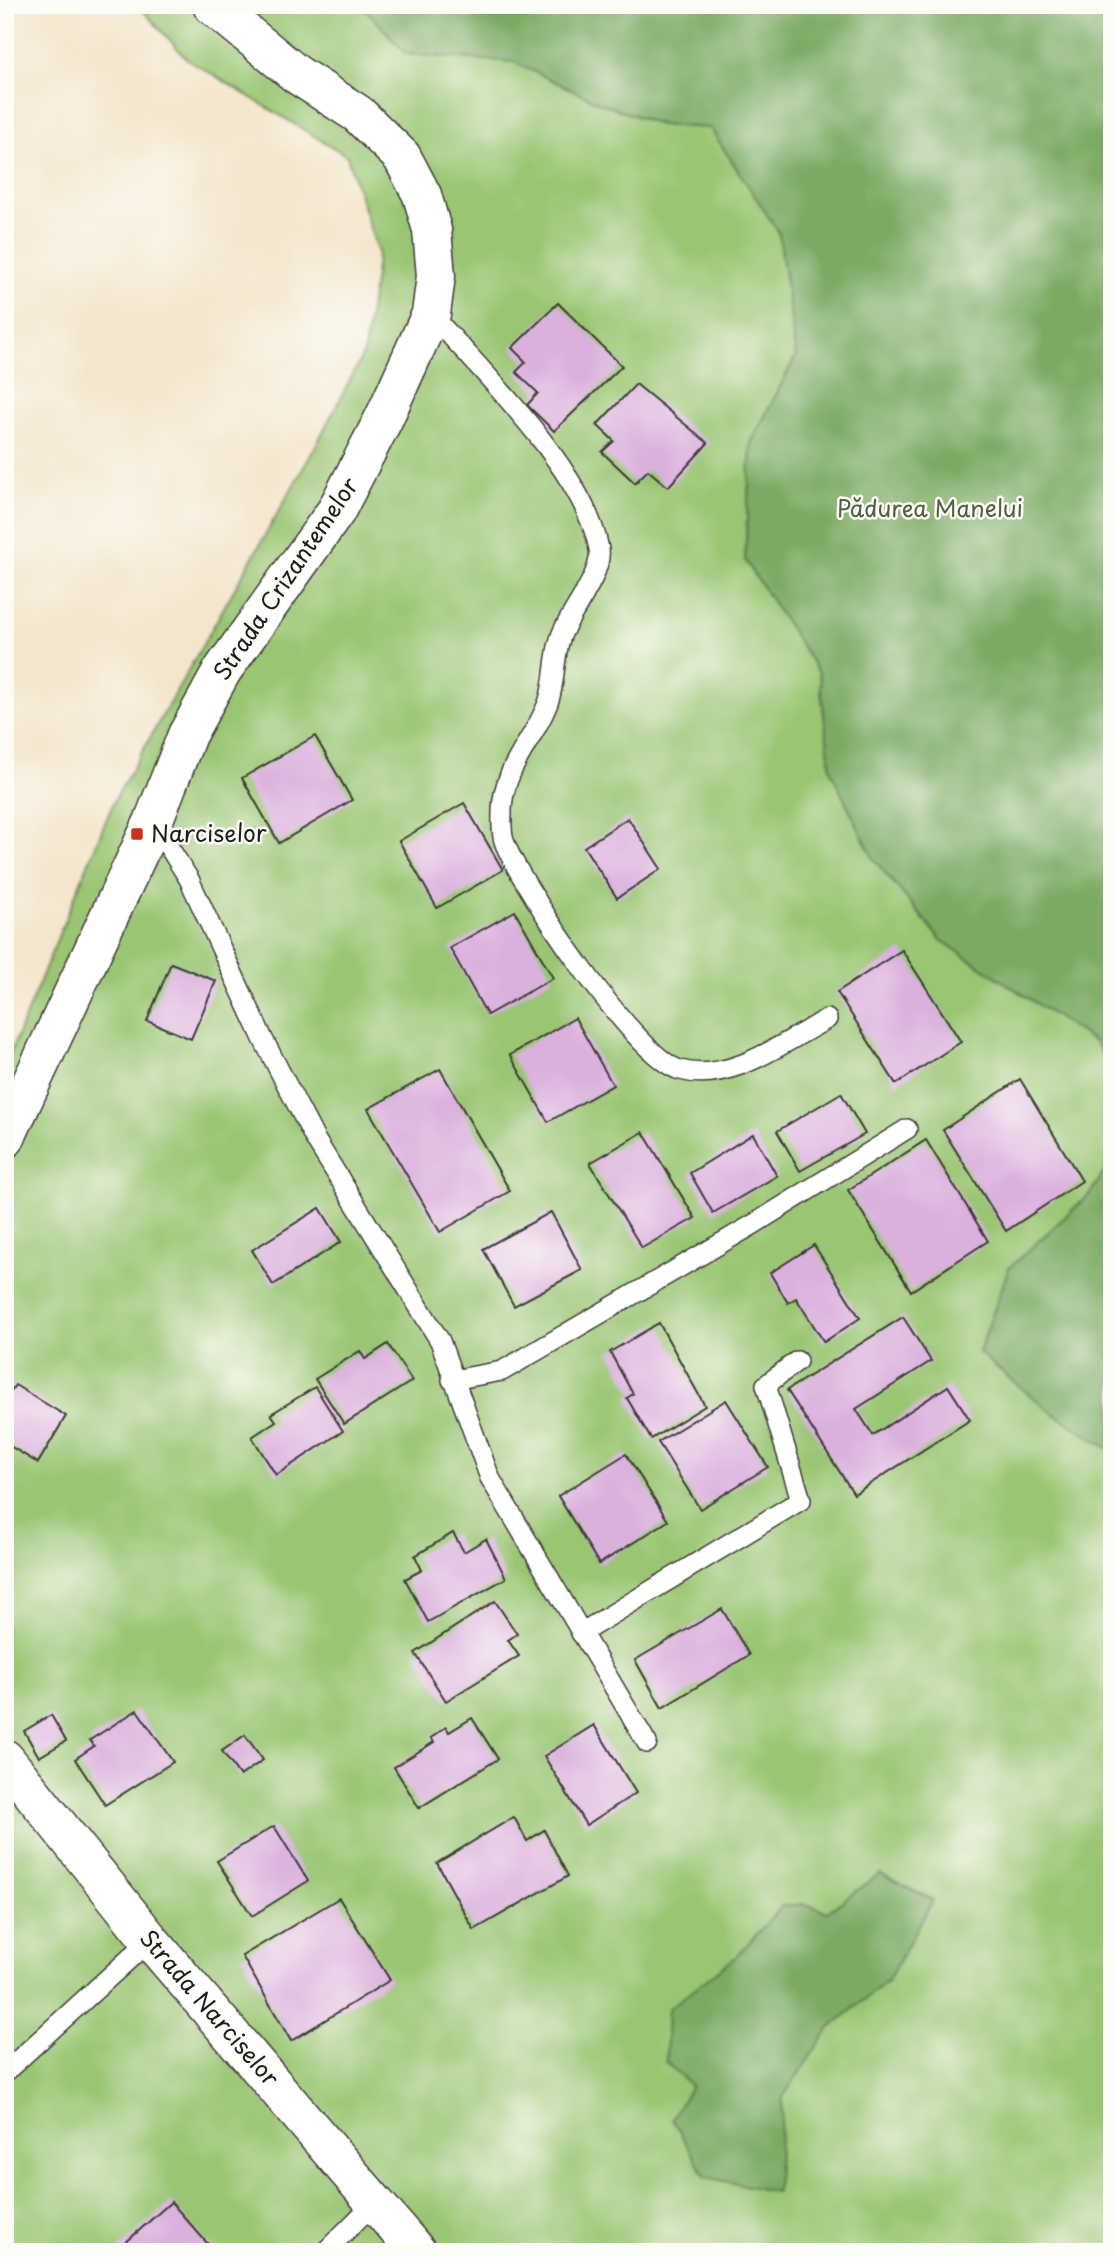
<svg xmlns="http://www.w3.org/2000/svg" width="1117" height="2257" font-family="'Playpen Sans',sans-serif">
<style>
.green{fill:#9ac572;stroke:#5b7047;stroke-width:2}
.forest{fill:#7baa64;stroke:#4c6340;stroke-width:2}
.building{fill:#dab0dd}
.lines{fill:none;stroke-linecap:round;stroke-linejoin:round}
.service-casing{stroke:#3c3a37;stroke-width:22}
.minor-casing{stroke:#3c3a37;stroke-width:41}
.tertiary-casing{stroke:#3c3a37;stroke-width:41}
.service{stroke:#fff;stroke-width:19}
.minor{stroke:#fff;stroke-width:38}
.tertiary{stroke:#fff;stroke-width:38}
.poi-dot{fill:#c8321e;stroke:#fdfcf7;stroke-width:2.5}
.labels{text-anchor:middle;stroke-width:5;stroke-linejoin:round;paint-order:stroke}
.park-label{font-size:23px;fill:#4e603e;stroke:#fdfcf7}
.street-label{font-size:23px;fill:#1c1c1c;stroke:#fdfcf7}
.poi-label{font-size:23px;fill:#1c1c1c;stroke:#fdfcf7;text-anchor:start}
</style>
<rect width="100%" height="100%" fill="#fdfcf7"/>
<filter id="ink" filterUnits="userSpaceOnUse"><feTurbulence type="fractalNoise" baseFrequency=".0143" numOctaves="2"/><feDisplacementMap in="SourceGraphic" scale="14" xChannelSelector="R" yChannelSelector="G"/><feConvolveMatrix kernelMatrix="1 2 1 2 8 2 1 2 1" color-interpolation-filters="sRGB"/></filter>
<filter id="wash" filterUnits="userSpaceOnUse"><feTurbulence type="fractalNoise" baseFrequency=".00686" numOctaves="4" result="noise"/><feDisplacementMap in="SourceGraphic" scale="28" xChannelSelector="R" yChannelSelector="G"/><feGaussianBlur stdDeviation="1.57" result="paint"/><feColorMatrix in="noise" values="0 0 0 0 0 0 0 0 0 0 0 0 0 0 0 0 0 1.4 0 .05"/><feComposite in="paint" operator="in"/></filter>
<g filter="url(#wash)">
<rect width="100%" height="100%" fill="#f4e6cd"/>
<path class="green" d="M138,5h224l45,49 107,8 86,41 60,22 50,3 69,104 17,124 -45,87 -6,117 74,113 12,98 42,87 68,82 155,103 16,30v87l-22,34 -81,74 -30,84 68,57 65,42v801h-1107v-1186l109,-265 199,-350 51,-98 14,-100 -31,-97 -160,-97z"/>
<g class="forest">
<path d="M362,5h750v1068l-16,-30 -155,-103 -68,-82 -42,-87 -12,-98 -74,-113 6,-117 45,-87 -17,-123 -69,-105 -49,-3 -61,-22 -86,-41 -108,-8z"/>
<path d="M1112,1160v291l-65,-42 -68,-56 30,-85 81,-74z"/>
<path d="M880,1874l53,26 -45,80 -59,49 -46,68 -7,95 -70,-15 -34,-58 19,-33 -25,-24 2,-53 69,-53 45,-50 24,-2 21,8z"/>
</g>
<g id="blocks">
<g class="building">
<path d="M558,303l64,63 -68,65 -27,-26 11,-12 -22,-21 10,-10 -14,-14z"/>
<path d="M636,384l72,59 -40,44 -20,-17 -13,13 -33,-31 12,-11 -17,-16z"/>
<path d="M315,736l37,64 -73,43 -37,-65z"/>
<path d="M464,803l39,67 -66,38 -38,-67z"/>
<path d="M628,818l33,51 -44,29 -33,-51z"/>
<path d="M515,911l38,67 -66,37 -37,-67z"/>
<path d="M902,950l59,92 -65,42 -59,-92z"/>
<path d="M171,963l45,18 -25,58 -44,-18z"/>
<path d="M575,1018l38,67 -65,37 -38,-67z"/>
<path d="M440,1069l70,122 -70,41 -72,-123z"/>
<path d="M1020,1079l62,102 -76,50 -63,-101z"/>
<path d="M841,1093l24,41 -65,37 -23,-40z"/>
<path d="M643,1132l52,86 -53,30 -52,-85z"/>
<path d="M753,1134l24,42 -64,37 -23,-40z"/>
<path d="M926,1140l62,101 -77,50 -63,-101z"/>
<path d="M320,1208l21,34 -68,43 -21,-35z"/>
<path d="M551,1212l31,58 -68,36 -31,-57z"/>
<path d="M814,1245l46,73 -36,24 -28,-44 -8,5 -18,-30z"/>
<path d="M903,1317l28,44 -75,48 17,26 75,-49 22,34 -116,74 -67,-104z"/>
<path d="M659,1323l46,83 -54,33 -24,-41 6,-4 -23,-42z"/>
<path d="M388,1344l24,37 -68,43 -29,-45 45,-28 5,8z"/>
<path d="M15,1385l51,31 -28,47 -33,-20v-43z"/>
<path d="M315,1387l28,44 -67,44 -24,-38 24,-16 -5,-7z"/>
<path d="M726,1400l42,67 -68,42 -42,-67z"/>
<path d="M626,1454l42,67 -69,43 -41,-68z"/>
<path d="M453,1533l11,19 22,-13 20,39 -78,44 -23,-43 17,-9 -7,-14z"/>
<path d="M495,1601l22,33 -9,6 11,16 -73,45 -31,-48z"/>
<path d="M722,1609l27,46 -87,53 -27,-48z"/>
<path d="M137,1710l36,52 -68,43 -30,-46 19,-13 -4,-6z"/>
<path d="M51,1715l15,26 -27,16 -15,-26z"/>
<path d="M472,1718l26,41 -79,49 -25,-41 40,-25 -3,-4 15,-11 3,5z"/>
<path d="M594,1725l42,68 -50,32 -42,-69z"/>
<path d="M245,1735l18,25 -23,16 -18,-25z"/>
<path d="M514,1817l13,24 17,-11 24,46 -94,54 -37,-67z"/>
<path d="M274,1826l34,55 -56,35 -35,-55z"/>
<path d="M339,1898l51,82 -99,61 -49,-85z"/>
<path d="M171,2202l44,50h-100z"/>
</g>
</g>
</g>
<g filter="url(#ink)">
<use href="#blocks" fill-opacity="0" stroke="#3c3a37" stroke-width="2"/>
<g class="lines">
<g class="service-casing">
<g id="service">
<path d="M431,314c53,60 153,156 168,235 4,25 -29,63 -38,87 -8,22 -5,45 -13,67 -14,37 -45,65 -46,107 0,9 -1,22 2,31 16,44 133,218 176,229 50,14 104,-28 147,-51"/>
<path d="M153,822l36,57 75,162 51,98 125,202 50,137 157,265"/>
<path d="M452,1380l50,-9 252,-147 153,-95"/>
<path d="M581,1633l220,-133 -35,-115 31,-24"/>
<path d="M5,2072l145,-132"/>
<path d="M325,2252l50,-50"/>
</g>
</g>
<g class="minor-casing">
<path id="minor" d="M5,1759l145,181 267,312"/>
</g>
<g class="tertiary-casing">
<path id="tertiary" d="M5,1139l148,-317 34,-87 35,-64 114,-160 48,-93 47,-104 5,-38 -4,-46 -10,-35 -20,-38 -44,-43 -62,-40 -84,-69"/>
</g>
<use href="#service" class="service"/>
<use href="#minor" class="minor"/>
<use href="#tertiary" class="tertiary"/>
</g>
</g>
<rect class="poi-dot" x="130" y="827" width="14" height="14" rx="3.5"/>
<g class="labels">
<g class="park-label">
<text x="930" y="517">Pădurea Manelui</text>
</g>
<g class="street-label">
<text transform="translate(286 579) rotate(-56)" y="8">Strada Crizantemelor</text>
<text transform="translate(209 2008) rotate(49)" y="8">Strada Narciselor</text>
</g>
<g class="poi-label">
<text x="151" y="842">Narciselor</text>
</g>
</g>
<rect width="1117" height="2257" fill="none" stroke="#fdfcf7" stroke-width="28"/>
</svg>
